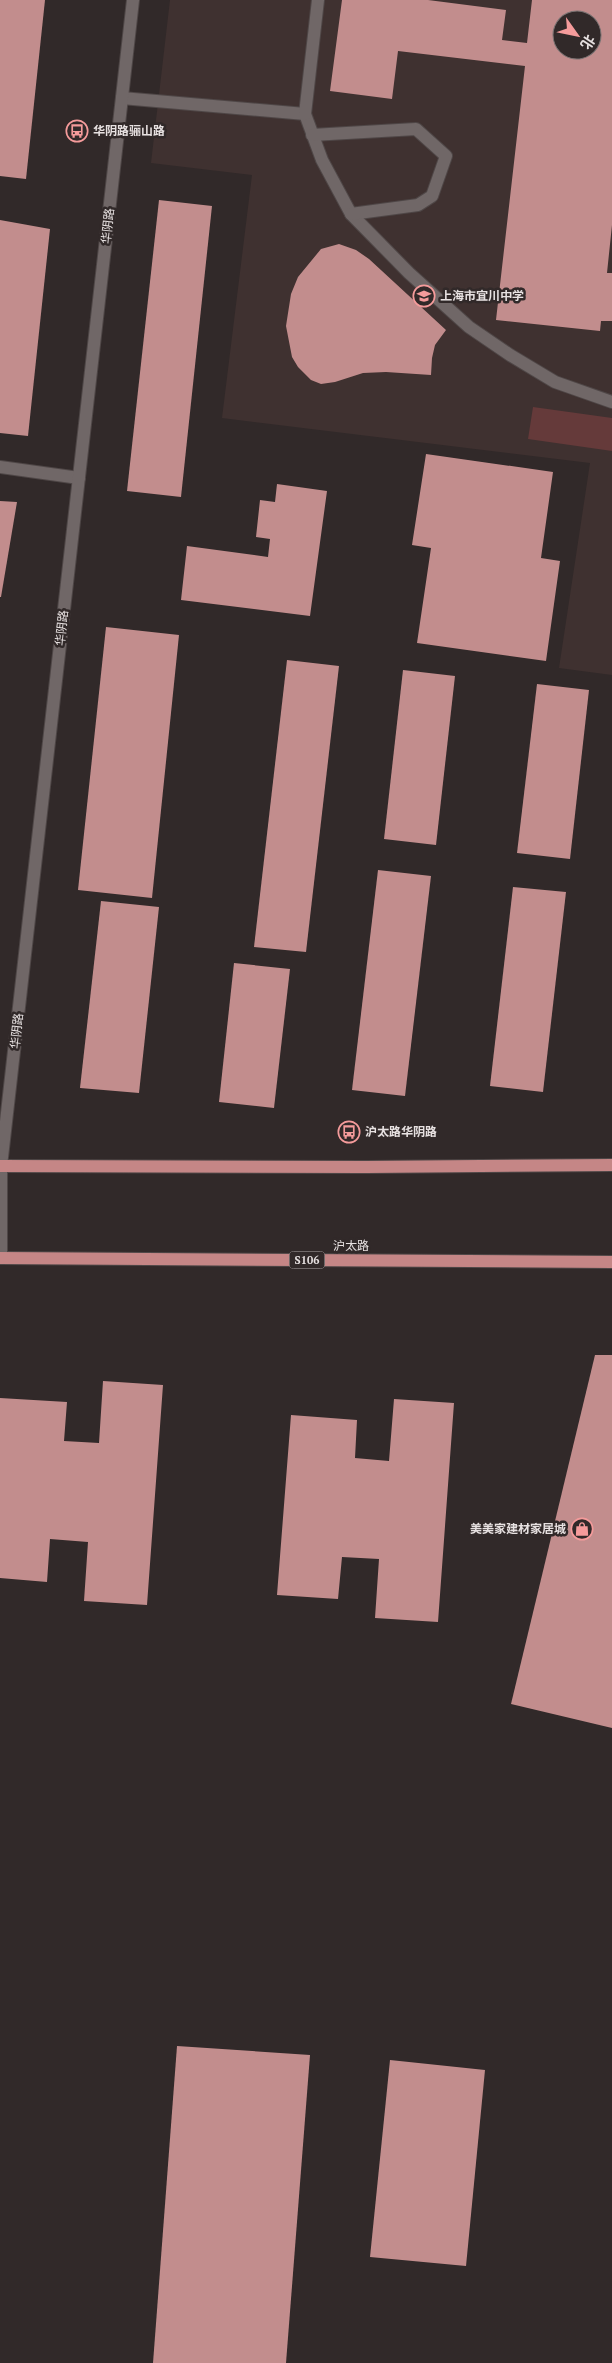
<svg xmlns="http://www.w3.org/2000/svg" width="612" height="2363" font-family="'PT Serif','Noto Sans SC',serif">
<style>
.built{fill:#3f3130;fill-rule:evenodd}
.green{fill:#653a3a}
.building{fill:#c28d8d;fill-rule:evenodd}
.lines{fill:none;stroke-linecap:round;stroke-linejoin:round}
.minor-casing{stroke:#4f4747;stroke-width:14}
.major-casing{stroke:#4f4747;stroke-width:14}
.minor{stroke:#706767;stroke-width:12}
.major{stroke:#c58686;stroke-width:12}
.labels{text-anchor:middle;stroke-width:5;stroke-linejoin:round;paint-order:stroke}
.shield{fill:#312929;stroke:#b0aaaa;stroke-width:1}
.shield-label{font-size:11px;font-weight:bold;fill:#e7e1e1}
.poi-label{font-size:12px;font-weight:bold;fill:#e7e1e1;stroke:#312929;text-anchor:start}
.street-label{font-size:12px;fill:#e7e1e1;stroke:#312929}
</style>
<rect width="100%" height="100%" fill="#312929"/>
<path class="built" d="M170,0h442v675l-53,-7 31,-205 -368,-45 30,-243 -101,-12zM562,20h30v30h-30z"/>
<path class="green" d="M533,407l79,11v33l-84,-12z"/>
<g class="building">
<path d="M0,0h45l-19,179 -26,-3z"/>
<path d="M342,0h86l78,10 -4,30 25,3 5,-43h80v225l-5,48h5v48h-11l-1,10 -104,-11 29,-254 -127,-15 -6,48 -62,-8zM562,20h30v30h-30z"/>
<path d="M159,200l53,6 -31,291 -54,-6z"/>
<path d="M0,220l50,9 -22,207 -28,-3z"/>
<path d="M339,244l17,6 13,9 77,71 -11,15 -3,13 -1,17 -45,-3 -23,1 -28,9 -14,2 -10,-4 -13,-13 -6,-10 -6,-31 5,-32 7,-17 23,-28z"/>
<path d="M426,454l127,18 -12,86 19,3 -14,100 -129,-18 14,-95 -19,-3z"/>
<path d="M277,484l50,7 -17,125 -129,-16 6,-54 81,11 2,-18 -14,-2 4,-37 15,2z"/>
<path d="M0,501l17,1 -16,95h-1z"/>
<path d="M106,627l73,8 -27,263 -74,-8z"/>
<path d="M287,660l52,6 -33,286 -52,-5z"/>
<path d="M403,670l52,6 -19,169 -52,-6z"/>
<path d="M537,684l52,6 -19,169 -53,-6z"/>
<path d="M378,870l53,6 -26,220 -53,-6z"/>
<path d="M513,887l53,5 -23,200 -53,-6z"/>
<path d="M101,901l58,6 -20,186 -59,-5z"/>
<path d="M234,963l56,6 -16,139 -55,-6z"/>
<path d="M595,1355h17v373l-101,-24z"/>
<path d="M103,1381l60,4 -16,220 -63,-4 4,-59 -38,-3 -3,43 -47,-4v-180l67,4 -3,39 35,2z"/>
<path d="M394,1399l60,4 -16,219 -63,-4 4,-59 -37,-2 -4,42 -61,-4 14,-180 66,5 -2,38 34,3z"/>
<path d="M177,2046l133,9 -24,308h-133z"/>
<path d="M390,2060l95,10 -19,196 -96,-9z"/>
</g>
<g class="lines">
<g class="minor-casing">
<g id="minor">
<path d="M122,98l183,16 17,46 29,54 58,59 60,54 41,28 45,27 57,20"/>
<path d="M305,114l13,-114"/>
<path d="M312,135l104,-6 30,27 -14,40 -14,9 -67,9"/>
<path d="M0,467l79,11"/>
<path d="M1,1258v-92l132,-1166"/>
</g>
</g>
<g class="major-casing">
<g id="major">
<path d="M0,1166l366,1 246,-2"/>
<path d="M0,1258l612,4"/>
</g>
</g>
<use href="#minor" class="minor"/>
<use href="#major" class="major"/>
</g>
<defs>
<g id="bus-ring" transform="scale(1.125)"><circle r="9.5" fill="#312929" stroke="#f59b9b" stroke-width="1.5"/><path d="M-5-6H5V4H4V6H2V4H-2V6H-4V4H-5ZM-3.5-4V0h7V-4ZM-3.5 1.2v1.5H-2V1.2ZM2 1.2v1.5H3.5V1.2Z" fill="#f59b9b"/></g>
<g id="school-ring" transform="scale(1.125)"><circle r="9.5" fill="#312929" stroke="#f59b9b" stroke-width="1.5"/><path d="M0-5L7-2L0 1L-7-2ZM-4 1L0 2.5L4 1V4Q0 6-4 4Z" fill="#f59b9b"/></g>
<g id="shop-ring" transform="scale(1.125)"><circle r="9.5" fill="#312929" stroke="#f59b9b" stroke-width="1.5"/><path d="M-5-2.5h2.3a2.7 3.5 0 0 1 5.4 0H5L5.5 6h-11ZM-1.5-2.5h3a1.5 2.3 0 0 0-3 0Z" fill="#f59b9b"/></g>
</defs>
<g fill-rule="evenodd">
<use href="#bus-ring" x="77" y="131"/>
<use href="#school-ring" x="424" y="296"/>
<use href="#bus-ring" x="349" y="1132"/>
<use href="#shop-ring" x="582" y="1529"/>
</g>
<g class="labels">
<rect class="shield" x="289.5" y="1251.5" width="35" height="17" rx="4"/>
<g class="shield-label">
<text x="307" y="1264">S106</text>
</g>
<g class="poi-label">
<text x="93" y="135">华阴路骊山路</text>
<text x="440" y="300">上海市宜川中学</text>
<text x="365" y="1136">沪太路华阴路</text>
<text x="566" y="1533" text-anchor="end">美美家建材家居城</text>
</g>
<g class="street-label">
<text transform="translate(108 226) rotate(-84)" y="4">华阴路</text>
<text transform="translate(62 628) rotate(-84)" y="4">华阴路</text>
<text transform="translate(17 1031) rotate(-84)" y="4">华阴路</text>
<text x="351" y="1250">沪太路</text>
</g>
</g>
<g transform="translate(577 35) rotate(123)"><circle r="24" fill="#312929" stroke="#7a7373"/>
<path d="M0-4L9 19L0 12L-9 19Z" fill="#f59b9b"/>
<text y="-8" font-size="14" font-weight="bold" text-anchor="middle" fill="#e7e1e1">北</text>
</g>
</svg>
